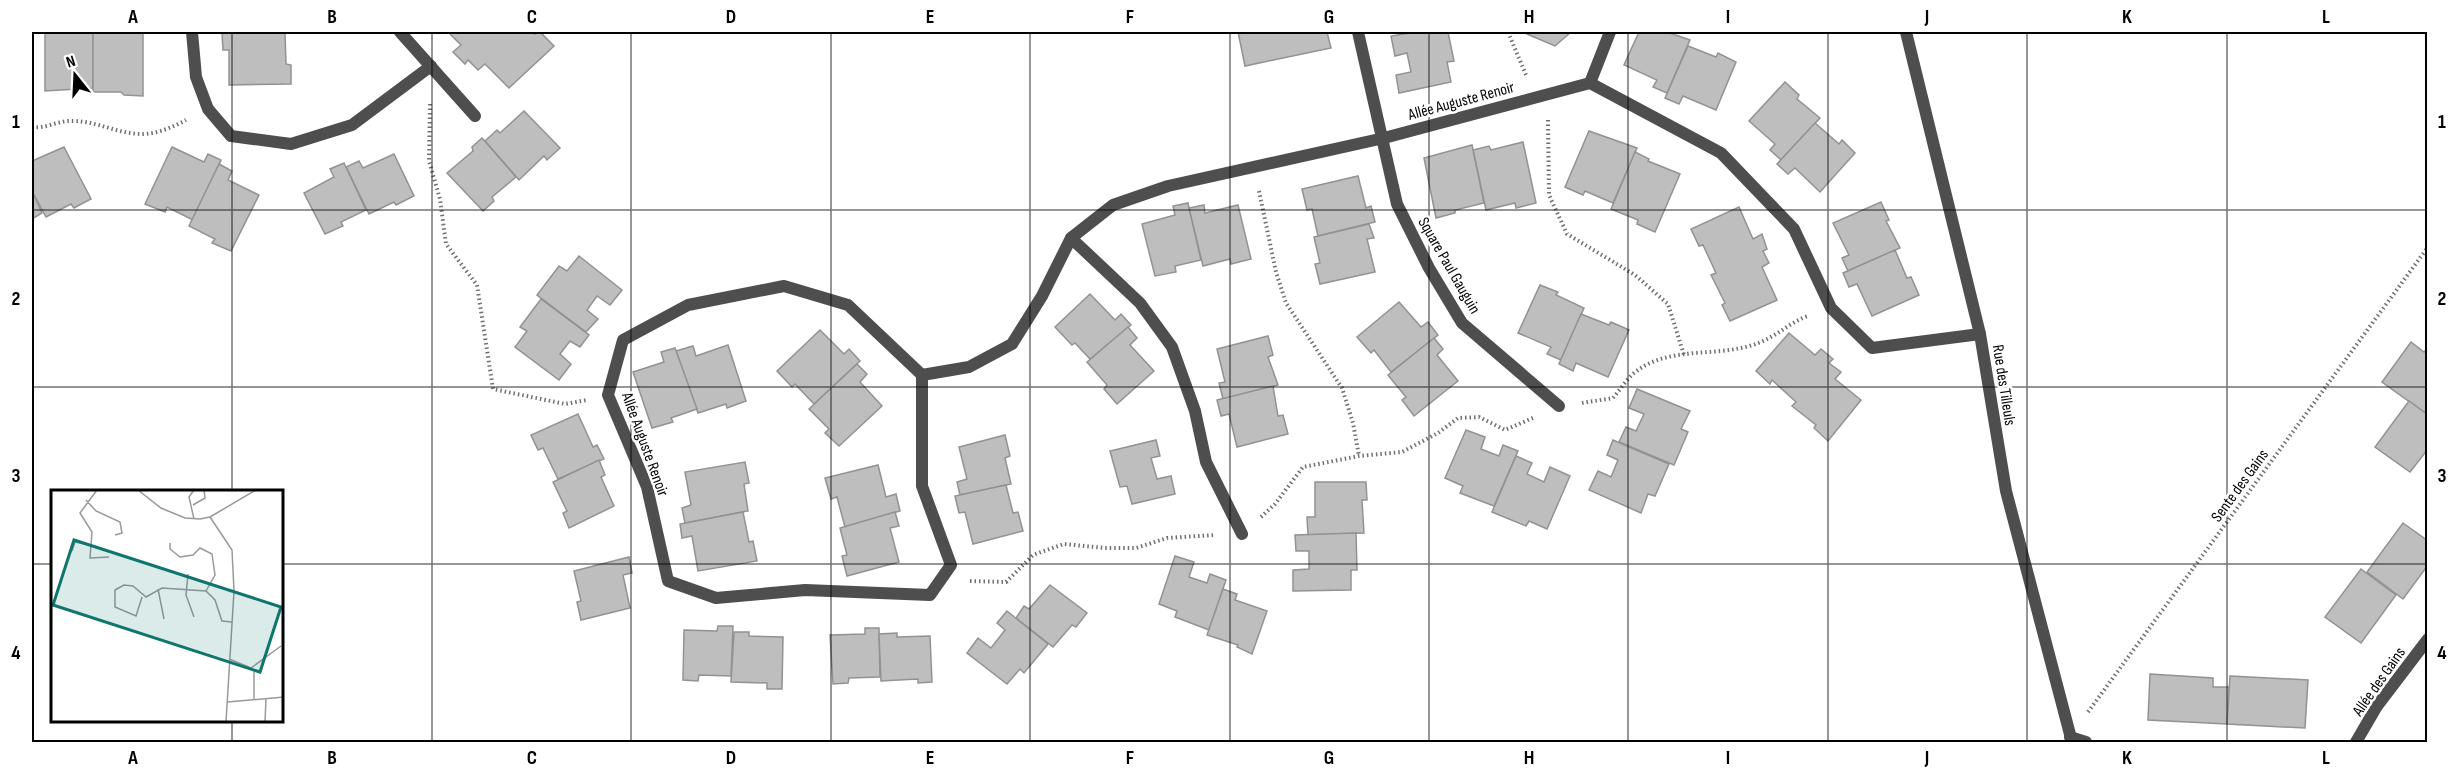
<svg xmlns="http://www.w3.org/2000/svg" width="2459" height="774" font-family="'Sofia Sans Condensed',sans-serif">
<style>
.building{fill:#bebebe;stroke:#929292;stroke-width:1.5}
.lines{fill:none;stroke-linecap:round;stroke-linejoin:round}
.path{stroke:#707070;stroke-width:4;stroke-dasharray:1.5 3;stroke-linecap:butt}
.minor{stroke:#4e4e4e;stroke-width:12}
.grid{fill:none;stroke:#000;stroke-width:1.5;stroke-opacity:0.55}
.labels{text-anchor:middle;stroke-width:5;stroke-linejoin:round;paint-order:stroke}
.street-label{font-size:16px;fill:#000;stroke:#fff}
.inset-road{fill:none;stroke:#999;stroke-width:1.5}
.view{fill:#0f766e;fill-opacity:0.15;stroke:#0f766e;stroke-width:3}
.inset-edge{fill:none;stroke:#000;stroke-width:3}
.neatline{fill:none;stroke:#000;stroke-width:2}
.grid-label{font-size:20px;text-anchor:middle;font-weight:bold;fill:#000}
</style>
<rect width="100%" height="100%" fill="#fff"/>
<g class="building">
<path d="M45,32h48v56l-48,3z"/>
<path d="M93,32l50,1v63l-19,-1 -3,-3h-28z"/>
<path d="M228,32h63l-6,1 1,31 5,1v19l-62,1v-35h-6l-1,-16z"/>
<path d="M448,32h85l2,2 5,-2 14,14 -45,42 -24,-24 -7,6 -10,-10 -3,4 -12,-12 8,-7z"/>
<path d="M1238,32h89l4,16 -86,18z"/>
<path d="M1416,32h32l6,29 -7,1 4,20 -52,11 -3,-18 15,-3 -4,-19 -12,3 -4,-20z"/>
<path d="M1528,32h38l4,1 -15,13 -28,-12z"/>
<path d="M1639,32h28l23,8 -23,53 -14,-6 4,-7 -33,-15z"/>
<path d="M1688,46l28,11 2,-4 18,9 -20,48 -33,-14 -4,8 -14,-6z"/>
<path d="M1785,82l14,13 -2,4 23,19 -39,42 -11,-10 5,-6 -26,-23z"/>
<path d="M524,111l36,37 -13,12 -3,-4 -25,24 -34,-39 12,-11 3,3z"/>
<path d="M1815,123l24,21 3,-4 13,13 -35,39 -25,-24 -7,6 -11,-10z"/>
<path d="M1589,131l48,17 -24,55 -28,-12 -2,4 -18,-8z"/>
<path d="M482,138l34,39 -24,20 2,4 -11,10 -36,-38 26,-22 -1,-4z"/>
<path d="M1523,142l13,61 -20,5 -1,-5 -29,7 -13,-60 16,-4 2,4z"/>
<path d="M1472,145l12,58 -29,7v3l-19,5 -12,-60z"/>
<path d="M64,147l27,52 -17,9 -3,-4 -25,13 -14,-26v-30z"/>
<path d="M172,147l32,15 4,-8 13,6 -28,60 -26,-13 -2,5 -20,-8z"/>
<path d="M1635,152l14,7 -1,2 32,13 -25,58 -18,-8 1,-4 -27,-11z"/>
<path d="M394,154l20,42 -18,9 -2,-3 -25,12 -23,-47 13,-6 4,7z"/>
<path d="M344,163l22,47 -25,12 2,4 -18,8 -21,-41 30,-16 -4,-8z"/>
<path d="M219,164l13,7 -4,9 31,15 -28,56 -19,-8 3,-4 -26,-13z"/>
<path d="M1358,176l8,32 5,-2 4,16 -57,14 -6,-27 -5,1 -5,-21z"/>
<path d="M32,191l10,22 -10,6z"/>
<path d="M1881,202l8,18 -3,1 14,27 -52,23 -6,-13 7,-3 -16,-32z"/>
<path d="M1188,203l13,57 -26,6 1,6 -21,4 -13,-52 33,-9 -2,-9z"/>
<path d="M1204,205l1,8 33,-8 13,54 -20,5 -1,-5 -27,7 -14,-58z"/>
<path d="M1739,207l14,32 9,-5 5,15 -4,2 6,12 -7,4 15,33 -47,21 -8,-16 3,-2 -14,-28 5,-2 -13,-28 -4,1 -8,-17z"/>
<path d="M1369,224l5,14 -7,1 8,33 -55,12 -5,-20 5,-1 -6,-26z"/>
<path d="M1895,250l12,28 4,-1 8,18 -47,21 -15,-32 -8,3 -6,-14z"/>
<path d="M579,256l43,34 -12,15 -13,-9 -10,14 11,9 -12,13 -49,-37 22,-29 8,5z"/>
<path d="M1540,285l18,7 -2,3 28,13 -23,52 -14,-6 4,-7 -33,-14z"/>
<path d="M1090,294l25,26 6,-6 10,11 -41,34 -15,-16 -3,2 -17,-18z"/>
<path d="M541,299l48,36 -9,12 -10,-6 -10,13 11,10 -12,16 -44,-33 12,-16 -7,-4z"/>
<path d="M1399,302l22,25 7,-5 10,13 -47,37 -17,-22 -3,3 -14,-16z"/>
<path d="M1581,314l28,11 2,-3 18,8 -21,47 -32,-14 -3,8 -14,-7z"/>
<path d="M1128,327l9,11 -7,7 24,26 -37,33 -13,-15 3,-4 -20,-23z"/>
<path d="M820,330l24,24 5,-5 11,12 -46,43 -19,-20 -3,3 -15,-16z"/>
<path d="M1789,333l26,22 6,-6 12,10 -4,4 12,9 -6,7 26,21 -33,41 -14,-13 2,-3 -24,-19 4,-4 -24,-22 -2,4 -14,-13z"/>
<path d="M1268,336l5,19 -5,2 10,28 -55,14 -4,-16 6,-1 -8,-33z"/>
<path d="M1434,338l9,11 -6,6 21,26 -44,35 -12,-16 4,-3 -18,-22z"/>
<path d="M2411,342l13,10 2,-2 2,1v64l-46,-33z"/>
<path d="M728,345l18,56 -19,7 -1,-4 -28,9 -22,-62 17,-5 3,10z"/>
<path d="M675,348l22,61 -26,9 2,4 -21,6 -19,-56 31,-10 -3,-10z"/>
<path d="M857,364l10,10 -7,8 22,24 -43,40 -14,-13 4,-4 -20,-20z"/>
<path d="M1273,386l5,30 5,-1 5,19 -51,13 -8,-33 -8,2 -4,-16z"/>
<path d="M1637,389l53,22 -9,18 7,3 -14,33 -55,-23 7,-15 10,4 8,-17 -15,-6z"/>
<path d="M2409,401l19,14v34l-18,23 -35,-25z"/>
<path d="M578,414l15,33 4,-2 7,14 -46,20 -15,-31 -5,2 -7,-15z"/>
<path d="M1466,430l19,7 -4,12 18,7 4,-11 15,6 -24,55 -34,-13 3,-7 -18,-8z"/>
<path d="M1005,435l5,21 -5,2 6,26 -51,11 -3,-13 10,-3 -8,-32z"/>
<path d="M1156,440l4,16 -9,2 6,21 14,-3 4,18 -43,10 -5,-18 -7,1 -10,-36z"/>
<path d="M1613,440l56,24 -14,32 -7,-2 -7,19 -52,-23 9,-19 13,6 7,-17 -11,-5z"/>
<path d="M1516,456l16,7 -5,11 17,8 6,-15 20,9 -23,53 -18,-8 -3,5 -34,-14z"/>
<path d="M599,460l6,15 -4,2 13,29 -45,22 -6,-15 4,-2 -14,-29z"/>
<path d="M745,462l4,21 -5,1 4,27 -63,12 -3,-15 9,-3 -6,-33z"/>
<path d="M878,465l8,32 10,-3 4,17 -55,16 -8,-30 -6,2 -6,-21z"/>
<path d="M1315,482h51l1,18h-5l2,33 -56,2 -1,-18h8z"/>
<path d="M1006,485l7,28 5,-1 5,19 -50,13 -8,-32 -6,1 -4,-17z"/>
<path d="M743,512l6,30 4,-1 4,20 -59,10 -6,-35 -10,2 -2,-14z"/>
<path d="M895,512l4,14 -9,2 9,34 -52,14 -5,-20 5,-1 -7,-27z"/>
<path d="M2403,523l25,18v24l-25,34 -36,-27z"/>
<path d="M1356,533l1,37h-6v20l-58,1v-21l16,-1v-18h-13l-1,-16z"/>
<path d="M1175,556l19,6 -5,15 18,6 3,-9 16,6 -17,50 -34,-13 2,-6 -18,-7z"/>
<path d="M629,557l3,16 -9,2 7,33 -49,12 -4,-18 4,-1 -7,-30z"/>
<path d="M2361,569l35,26 -35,48 -36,-26z"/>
<path d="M1050,585l37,28 -11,14 -4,-2 -19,22 -37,-29 8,-12 5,3z"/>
<path d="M1223,589l14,5 -2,6 32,11 -15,43 -15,-7 1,-2 -31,-10z"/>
<path d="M1007,611l41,33 -24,29 -4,-4 -13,15 -40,-31 11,-15 13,10 14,-18 -8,-7z"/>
<path d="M718,626h15l-2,50 -32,-1 -1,6 -15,-1 1,-50 33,1z"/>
<path d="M865,628h14l1,49 -31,1 -1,5 -15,1 -3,-49 35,-1z"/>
<path d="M734,632h15v4l34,1 -1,52h-15v-6l-36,-1z"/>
<path d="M897,633v4l33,-1 2,46 -14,1v-4l-37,2 -2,-47z"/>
<path d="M2150,674l63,4v9h16l-2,37 -79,-4z"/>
<path d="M2230,676l78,4 -3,48 -78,-4z"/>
</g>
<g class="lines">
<g class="path">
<path d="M1508,32l18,43"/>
<path d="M430,104l-1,57 11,38 6,45 31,41 16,104 72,15 22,-4"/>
<path d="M1548,120l1,75 18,39 68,41 33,29 16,51"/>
<path d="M32,127c14,2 27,-7 41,-6 24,0 45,13 69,13 15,0 31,-7 44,-14"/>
<path d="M1259,191l17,81 10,31 56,85 11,35 6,33"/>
<path d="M1582,403l31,-5c7,-8 13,-18 21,-25 37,-30 88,-13 129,-32 16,-7 28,-19 45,-25"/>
<path d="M1261,517l14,-13 28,-37 56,-11 43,-4 36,-19 20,-15 21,-1 26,13 30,-13"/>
<path d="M970,581l36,1 27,-27 31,-11 41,4h31l31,-10 48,-3"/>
<path d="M2088,712l340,-465"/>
<path d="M2427,742h1"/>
</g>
<g class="minor">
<path d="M192,32l4,45 12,32 23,27 60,8 61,-19 79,-59"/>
<path d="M400,32l75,84"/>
<path d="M1358,32l39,172 32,64 33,55 97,83"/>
<path d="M1906,32l74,302 26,157 66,251"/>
<path d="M1590,83l20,-51"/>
<path d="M1071,238l69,65 32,44 23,64 11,51 36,72"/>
<path d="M922,375v111l29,79 -21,30 -125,-5 -89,8 -48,-17 -21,-94 -39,-92 15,-55 65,-35 96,-19 64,19 74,70 47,-8 43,-23 30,-48 29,-58 42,-33 55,-19 216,-48 206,-55 131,70 73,76 37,79 41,40 108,-14"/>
<path d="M2070,737l16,5"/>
<path d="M2356,742l21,-36 51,-67"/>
</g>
</g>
<path class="grid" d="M232,32v460M432,32v710M631,32v710M831,32v710M1030,32v710M1230,32v710M1429,32v710M1628,32v710M1828,32v710M2027,32v710M2227,32v710M32,210h2396M32,387h2396M32,564h20M282,564h2146M232,722v20"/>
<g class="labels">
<g class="street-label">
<text transform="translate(1461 100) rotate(-15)" y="6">Allée Auguste Renoir</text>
<text transform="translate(1450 265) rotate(60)" y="6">Square Paul Gauguin</text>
<text transform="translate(2005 385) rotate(81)" y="6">Rue des Tilleuls</text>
<text transform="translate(646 444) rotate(70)" y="6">Allée Auguste Renoir</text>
<text transform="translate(2239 485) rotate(-54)" y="6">Sente des Gains</text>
<text transform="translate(2378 681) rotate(-55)" y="6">Allée des Gains</text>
</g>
</g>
<g transform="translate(51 490)">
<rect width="232" height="232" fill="#fff"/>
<path class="inset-road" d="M46,0l-17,23 12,19 -2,26 19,-1M87,0l23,18 24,10 15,1 10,-2 46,-27M35,10l10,11 24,11 2,11 -7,2M142,15l12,-7 -1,-8M159,27l22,33 2,41 -8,131M143,29l-5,-22 5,-7M119,53v6l10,8 13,-2 7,-7 12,6 3,21 -9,16M21,61l3,-9 15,3M137,84l-2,21 8,22M107,99l6,30M91,107l-6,19 -21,-9v-17l9,-5 9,1 13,11 16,-9 44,3 9,9 7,21 10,1M178,169l22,9M200,178l30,-22M200,178l3,2v30M176,212l57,-5M214,232l1,-23"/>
<path class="view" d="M23,50l207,67 -21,65 -207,-67z"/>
<rect width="232" height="232" class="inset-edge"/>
</g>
<rect width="2459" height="774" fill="none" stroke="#ffffff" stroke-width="66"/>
<g transform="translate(75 75) rotate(342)" stroke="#ffffff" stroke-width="4.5" paint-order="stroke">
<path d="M0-4.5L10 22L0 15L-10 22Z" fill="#000000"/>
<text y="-9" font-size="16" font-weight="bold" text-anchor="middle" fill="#000000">N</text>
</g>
<rect x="33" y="33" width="2393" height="708" class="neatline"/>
<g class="grid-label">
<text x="133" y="23">A</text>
<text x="332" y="23">B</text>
<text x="532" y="23">C</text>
<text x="731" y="23">D</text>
<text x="930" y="23">E</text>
<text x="1130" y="23">F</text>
<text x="1329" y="23">G</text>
<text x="1529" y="23">H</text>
<text x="1728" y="23">I</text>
<text x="1927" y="23">J</text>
<text x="2127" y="23">K</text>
<text x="2326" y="23">L</text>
<text x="16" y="128">1</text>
<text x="2442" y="128">1</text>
<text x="16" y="305">2</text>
<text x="2442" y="305">2</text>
<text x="16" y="482">3</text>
<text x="2442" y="482">3</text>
<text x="16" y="659">4</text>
<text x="2442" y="659">4</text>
<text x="133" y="764">A</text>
<text x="332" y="764">B</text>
<text x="532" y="764">C</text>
<text x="731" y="764">D</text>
<text x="930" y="764">E</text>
<text x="1130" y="764">F</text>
<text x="1329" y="764">G</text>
<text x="1529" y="764">H</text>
<text x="1728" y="764">I</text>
<text x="1927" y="764">J</text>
<text x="2127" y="764">K</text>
<text x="2326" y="764">L</text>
</g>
</svg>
